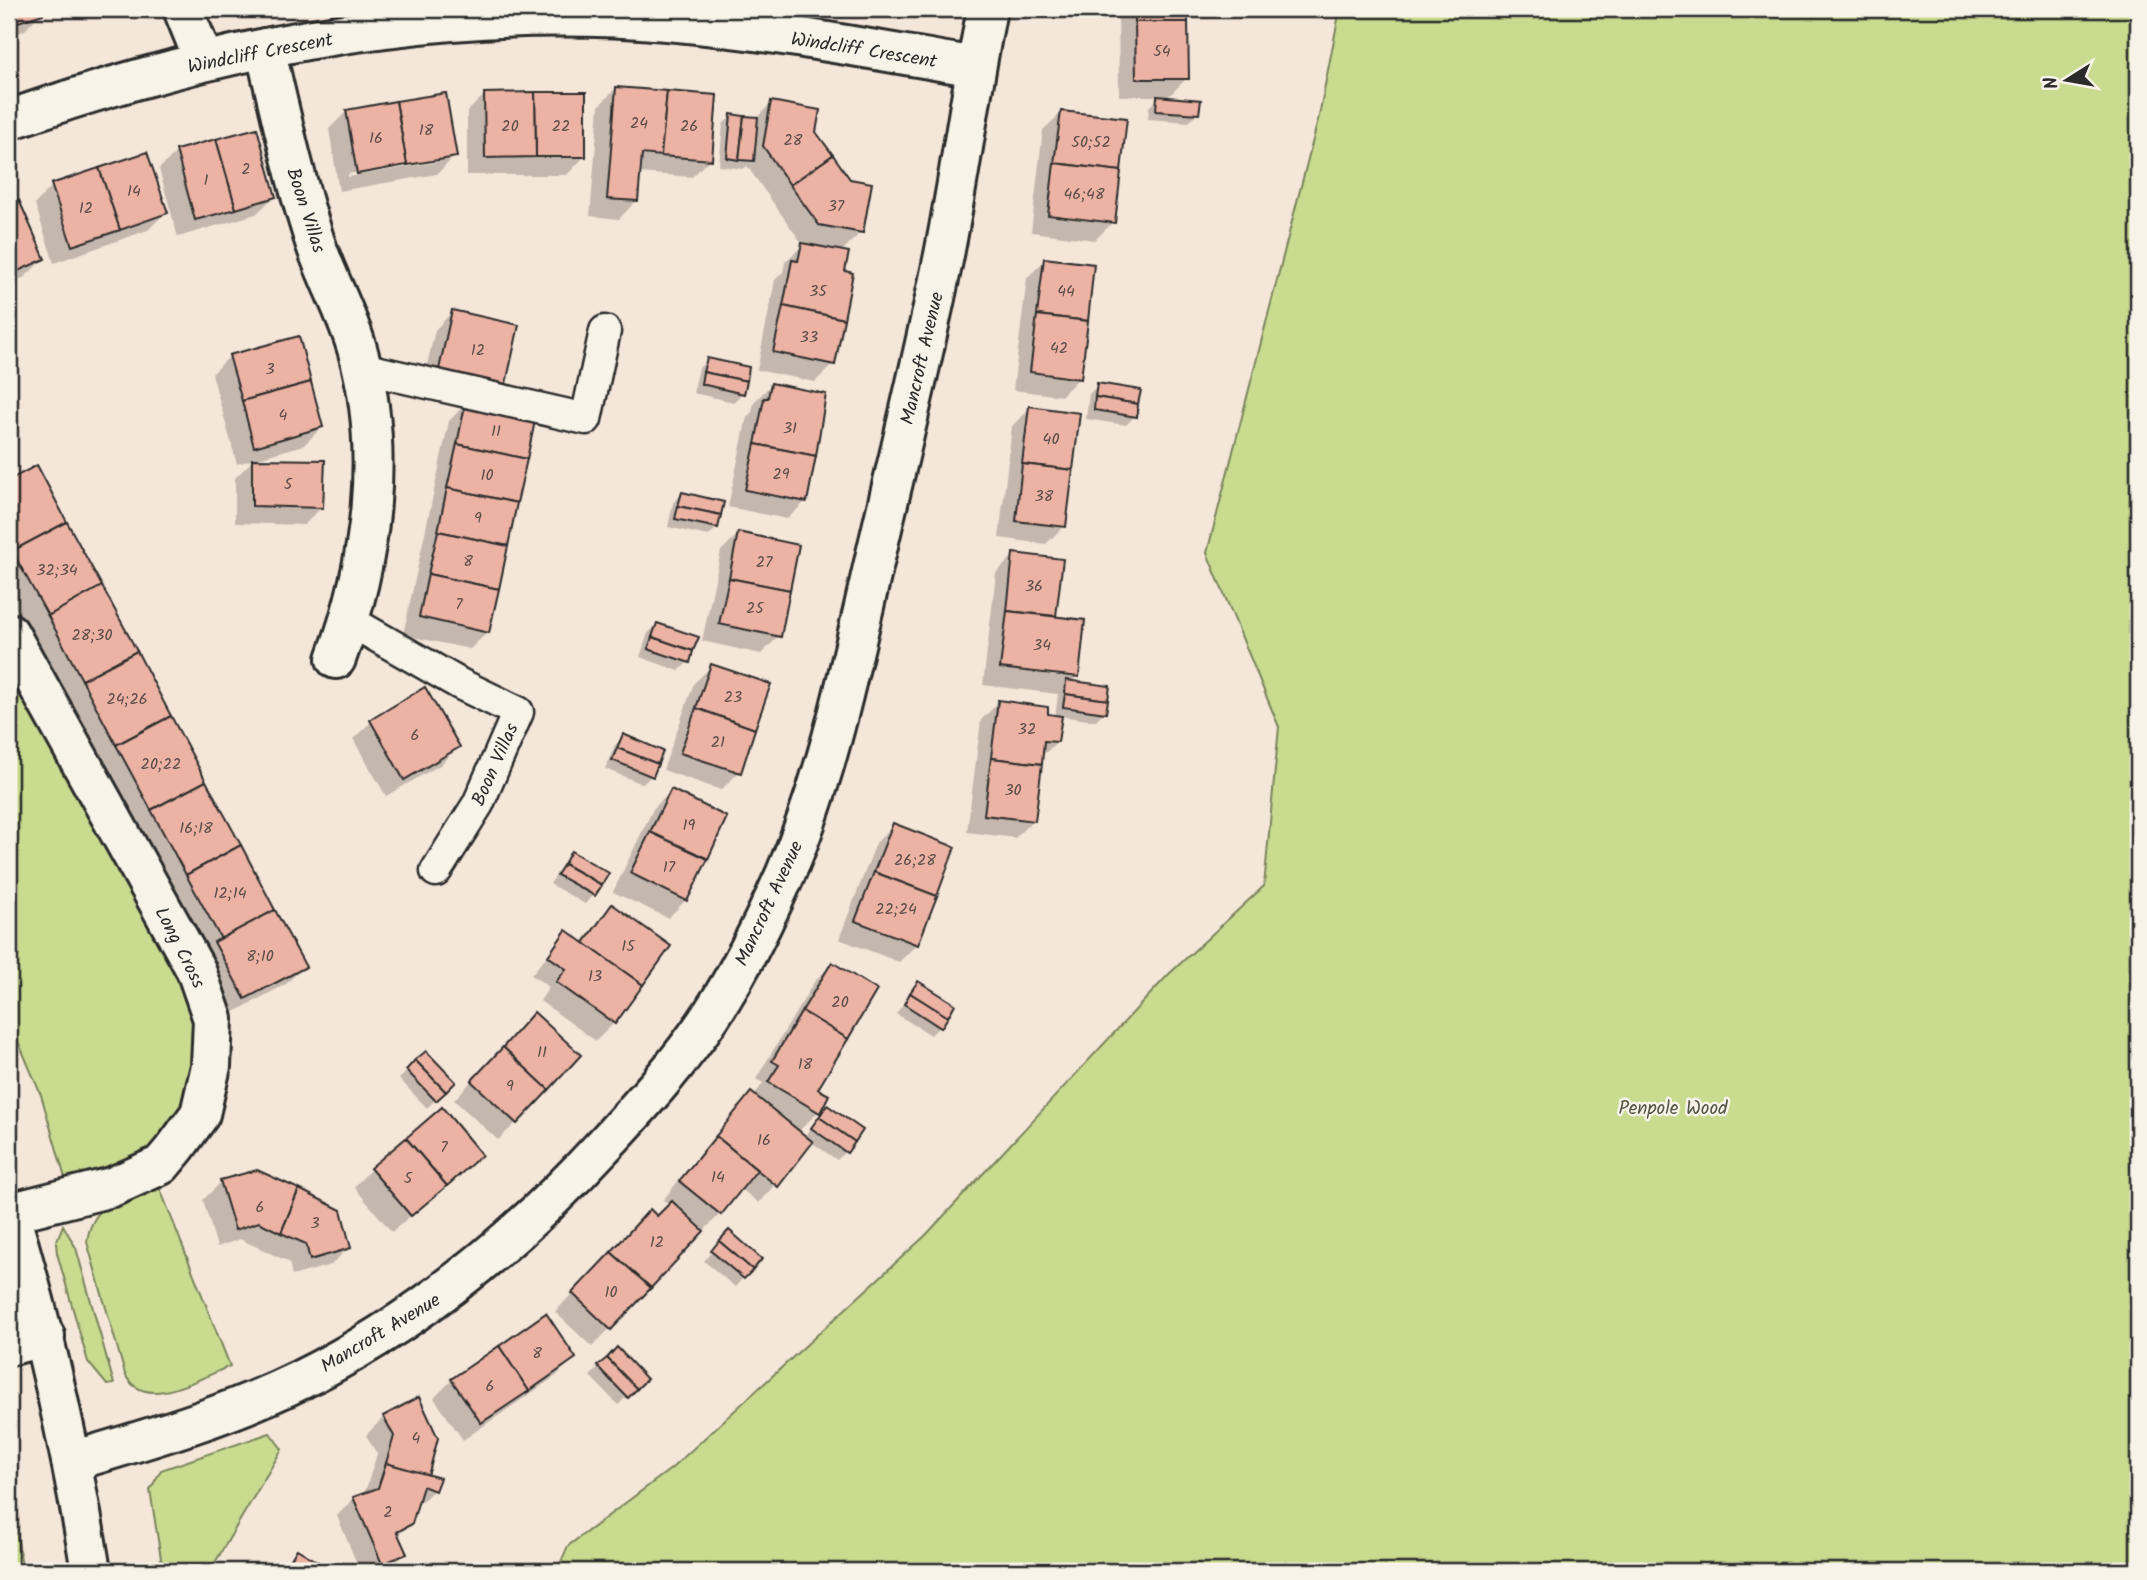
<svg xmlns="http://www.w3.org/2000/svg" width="2147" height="1580" font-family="Kalam,sans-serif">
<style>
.green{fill:#c8db8f;stroke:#7a835d;stroke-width:2}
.shadow{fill:#0003;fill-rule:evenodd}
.building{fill:#ecb3a4;stroke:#2b2b2b;stroke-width:2}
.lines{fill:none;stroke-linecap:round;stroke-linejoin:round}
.service-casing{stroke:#2b2b2b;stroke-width:35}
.minor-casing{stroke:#2b2b2b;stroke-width:44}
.tertiary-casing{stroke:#2b2b2b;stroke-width:44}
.service{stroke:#f7f3e8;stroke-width:30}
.minor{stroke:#f7f3e8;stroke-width:38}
.tertiary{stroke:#f7f3e8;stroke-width:38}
.labels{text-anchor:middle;stroke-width:5;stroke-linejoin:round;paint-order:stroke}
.number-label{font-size:16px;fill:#5b4d49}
.street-label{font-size:19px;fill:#2b2b2b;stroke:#f7f3e8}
.park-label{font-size:19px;fill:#525744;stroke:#f7f3e8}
</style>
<rect width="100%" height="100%" fill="#f5e6da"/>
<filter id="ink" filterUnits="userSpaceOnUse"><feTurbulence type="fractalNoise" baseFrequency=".0143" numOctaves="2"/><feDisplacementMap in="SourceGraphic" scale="14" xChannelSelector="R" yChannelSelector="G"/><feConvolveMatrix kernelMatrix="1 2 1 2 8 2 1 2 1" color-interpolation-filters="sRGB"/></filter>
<g filter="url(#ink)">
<g class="green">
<path d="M1340,9h798v1562h-1581l11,-25 104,-78 254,-233 242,-260 96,-89 15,-159 -72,-174 112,-437z"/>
<path d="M9,662l180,331 10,38 -15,82 -29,34 -87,41 -27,-93 -32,-75z"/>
<path d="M157,1181l73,185c-30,12 -87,47 -105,8l-38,-132c5,-41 38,-46 70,-61z"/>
<path d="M63,1225l13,23 38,136 -7,1 -19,-23 -31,-109 -1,-10z"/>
<path d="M270,1433l12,16 -72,122h-47l-13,-81 11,-20z"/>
<path d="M9,1489l14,82h-14z"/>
</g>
<g class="shadow">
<path d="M9,9h31l1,4 -17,18 -15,5z"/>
<path d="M1118,9h69v69l-21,21 32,14 -9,9 -41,-3 1,-12 11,-11h-41z"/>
<path d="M616,88l94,71 -18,18 -53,-4 -3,28 -17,18 -29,-3 9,-110z"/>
<path d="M485,94l99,63 -17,18h-100v-63z"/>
<path d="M771,103l44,29 46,100 -20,20 -8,112 -18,18 -58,-12 18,-90 8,-8 2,-10 20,-19 -4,-1 -54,-76 -4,3 -24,-3 4,-42 9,-8 24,3z"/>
<path d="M347,111l108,45 -18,18 -98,17 -10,-62zM437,158v4l-89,15v-3z"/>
<path d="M1061,113l52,109 -18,18 -64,-8 12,-102z"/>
<path d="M177,151l97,46 -18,17 -78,23 -19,-68z"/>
<path d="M52,186l114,26 -18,18 -94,33 -19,-59z"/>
<path d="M18,202l25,57 -18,18 -16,7v-78z"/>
<path d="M1045,260l34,118 -18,18 -48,-6 14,-112z"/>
<path d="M452,312l52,75 -16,245 -18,17 -67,-14 46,-214 19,-20 -47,-10 14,-61z"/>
<path d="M230,356l92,71 -18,18 -67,19 -25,-90z"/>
<path d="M707,360l35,33 -8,9 -41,-9 6,-25z"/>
<path d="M772,384l51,28 -18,90 -18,17 -59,-12 19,-90 5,-5 2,-10z"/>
<path d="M1098,385l37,31 -9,9 -40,-6 3,-25z"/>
<path d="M1030,408l34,118 -18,18 -47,-6 13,-112z"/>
<path d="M253,460l69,47 -18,18 -69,-2v-45z"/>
<path d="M37,467l267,499 -18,18 -59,32 -24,-60 -194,-361v-113z"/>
<path d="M682,494l35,34 -9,8 -40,-9 5,-24z"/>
<path d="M738,534l41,102 -18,18 -59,-13 19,-90z"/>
<path d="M1014,555l47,6 -7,57 23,58 -6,6 33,30 -9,9 -35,-5 -3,26 -17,16 -7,62 -18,18 -48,-6 14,-112 18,-18 56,15 3,-23 -75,-9 13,-112z"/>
<path d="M657,625l31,37 -9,9 -39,-14 8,-24z"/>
<path d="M712,666l57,20 -30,86 -18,18 -58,-20 31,-87z"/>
<path d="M371,722l87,25 -18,18 -54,31 -33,-57z"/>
<path d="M623,737l28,39 -8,8 -38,-15 10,-24z"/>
<path d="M9,743l5,9 -5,5z"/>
<path d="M671,791l15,109 -18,18 -55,-26 40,-83z"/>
<path d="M894,825l23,119 -18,18 -60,-23 37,-96z"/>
<path d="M571,853l23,42 -9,9 -35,-20z"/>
<path d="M612,906l56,41 -54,76 -18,18 -56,-40 9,-14 -18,-12 35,-42 15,10z"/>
<path d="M832,964l-16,125 2,23 -20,20 6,5 23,-30 19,44 -9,9 -26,-18 -52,61 -19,-15 -20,26 -128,133 -37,-35 77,-83 25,-11 13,-12 -7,-6 71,-88 17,-18 3,2 9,-13 -7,-4 58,-97z"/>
<path d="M918,983l22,43 -9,9 -35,-21z"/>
<path d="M517,1032l-1,91 -18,17 -44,-40z"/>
<path d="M426,1053l28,29 -27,26 -28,-29z"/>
<path d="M480,1155l-88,77 -38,-45 17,-18z"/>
<path d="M221,1182l128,65 -18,18 -39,11 -3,-14 -49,-23 -23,8 -14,-47z"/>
<path d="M720,1241l23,37 -8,9 -31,-26z"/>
<path d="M617,1350l28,29 -27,26 -28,-29z"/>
<path d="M574,1358l-18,18 -93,64 -29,-42 18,-18z"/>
<path d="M384,1417l50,73 -18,17 -6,16 -12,13 7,18 -18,17h-27l-23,-55 17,-18 10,-3 13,-41 -11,-19zM386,1561v4l-11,4 -2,-3z"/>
<path d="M297,1552l32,19h-51z"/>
</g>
<g class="building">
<path d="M9,9h33l1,5 -34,11z"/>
<rect x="1135" y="9" width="53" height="13"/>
<path d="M1135,22h53l1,57h-53z"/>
<path d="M616,87l51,4 -6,65 -19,-2 -4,47 -31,-2z"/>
<path d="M667,91l50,4 -5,65 -51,-4z"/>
<path d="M535,92h51v65h-50z"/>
<path d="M535,92l1,65 -51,1 -1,-65z"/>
<path d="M446,93l11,64 -50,8 -11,-64z"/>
<path d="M1157,96l44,4 -2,14 -43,-3z"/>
<path d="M396,101l11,64 -50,9 -11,-64z"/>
<path d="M771,101l49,9 -4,22 17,23 -43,30 -27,-39z"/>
<path d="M1061,111l66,7 -6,53 -67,-8z"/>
<path d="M731,114l13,2 -5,44 -12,-2z"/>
<path d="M744,116l14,1 -4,44 -15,-1z"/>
<path d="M257,128l19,69 -40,12 -20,-70z"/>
<path d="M216,139l20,70 -41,11 -19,-70z"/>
<path d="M147,152l21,61 -48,17 -21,-62z"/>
<path d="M833,155l17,24 22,4 -9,50 -44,-8 -29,-40z"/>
<path d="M1054,163l67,8 -6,52 -67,-8z"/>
<path d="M99,168l21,62 -48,16 -21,-62z"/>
<path d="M19,200l26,59 -36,16v-71z"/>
<path d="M802,243l47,9 -4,19 8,2 -9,46 -61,-13 9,-46 6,1z"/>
<path d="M1044,258l50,6 -6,57 -51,-6z"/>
<path d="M783,306l61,13 -9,46 -62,-13z"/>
<path d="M452,310l67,15 -14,63 -67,-14z"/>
<path d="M1037,315l51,6 -7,58 -51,-7z"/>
<path d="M299,336l12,46 -69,19 -13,-46z"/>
<path d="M707,358l42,9 -2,14 -44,-9z"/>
<path d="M703,372l44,9 -3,13 -43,-10z"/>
<path d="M311,382l12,45 -69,20 -12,-46z"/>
<path d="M771,383l55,11 -10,62 -61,-12 9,-46h4z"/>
<path d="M1097,383l44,7 -3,14 -43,-7z"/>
<path d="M1095,397l43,7 -1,13 -43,-7z"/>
<path d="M466,401l70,15 -9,43 -70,-15z"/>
<path d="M1029,406l51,7 -7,57 -51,-6z"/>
<path d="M457,444l70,15 -10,44 -70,-15z"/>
<path d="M755,444l61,12 -9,46 -62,-12z"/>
<path d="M252,459l73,1 -2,48 -71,-2z"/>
<path d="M1022,464l51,6 -7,57 -50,-6z"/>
<path d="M37,465l30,57 -58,31v-73z"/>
<path d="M447,488l70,15 -9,43 -70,-15z"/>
<path d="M682,492l42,10 -3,13 -43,-9z"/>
<path d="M678,506l43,9 -3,13 -43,-9z"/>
<path d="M67,522l35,64 -54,30 -36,-65z"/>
<path d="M438,531l70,15 -9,43 -71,-15z"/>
<path d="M738,532l61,13 -9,45 -61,-12z"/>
<path d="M1013,553l50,6 -7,57 -49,-5z"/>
<path d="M428,574l71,15 -10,44 -70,-16z"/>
<path d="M729,578l61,12 -9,47 -62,-13z"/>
<path d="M102,586l35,65 -55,29 -34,-64z"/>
<path d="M1007,611l78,9 -6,57 -79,-9z"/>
<path d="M657,623l42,14 -6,14 -41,-14z"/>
<path d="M652,637l41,14 -3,12 -42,-14z"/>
<path d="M137,651l34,65 -55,29 -34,-65z"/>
<path d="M711,664l60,20 -16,45 -59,-21z"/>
<path d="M1066,680l44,6 -2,14 -43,-6z"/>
<path d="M425,687l35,60 -56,33 -34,-60z"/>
<path d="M1065,694l43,6 -2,13 -43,-6z"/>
<path d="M998,700l50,7v7l14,2 -4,26 -14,-1 -2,23 -51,-6z"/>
<path d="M696,708l59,21 -14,44 -61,-20z"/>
<path d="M171,716l35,65 -55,29 -35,-65z"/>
<path d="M623,734l40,17 -5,13 -41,-16z"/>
<path d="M617,748l41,16 -5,13 -41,-17z"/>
<path d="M991,758l51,6 -7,57 -51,-6z"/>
<path d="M206,781l35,64 -55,30 -35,-65z"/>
<path d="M671,789l56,28 -19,42 -58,-27z"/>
<path d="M893,823l62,24 -18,49 -63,-24z"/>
<path d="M650,832l58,27 -21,42 -57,-28z"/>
<path d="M241,845l34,65 -54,29 -35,-64z"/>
<path d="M571,851l38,22 -7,12 -38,-21z"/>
<path d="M564,864l38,21 -7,11 -38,-21z"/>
<path d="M874,872l63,24 -19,49 -63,-24z"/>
<path d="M612,904l59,42 -28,39 -59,-42z"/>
<path d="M275,910l31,57 -61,32 -31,-57z"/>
<path d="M566,930l77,55 -28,39 -59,-42 10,-13 -18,-13z"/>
<path d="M832,962l45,28 -29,49 -46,-28z"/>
<path d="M918,981l37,23 -7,13 -38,-24z"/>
<path d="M910,993l38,24 -7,11 -37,-24z"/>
<path d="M802,1011l46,28 -30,50 11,6 -9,18 -52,-31 11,-17 -7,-4z"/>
<path d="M534,1012l47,43 -32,35 -46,-43z"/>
<path d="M503,1047l46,43 -32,34 -46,-43z"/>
<path d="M426,1051l30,31 -10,10 -31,-32z"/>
<path d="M415,1060l31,32 -10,9 -30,-31z"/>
<path d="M751,1092l62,50 -35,45 -62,-51z"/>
<path d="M827,1105l36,25 -8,12 -36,-25z"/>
<path d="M442,1107l40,48 -35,31 -41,-48z"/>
<path d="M819,1117l36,25 -8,11 -36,-25z"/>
<path d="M716,1136l41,34 -36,45 -42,-34z"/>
<path d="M406,1138l41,48 -36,30 -41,-48z"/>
<path d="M257,1170l42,19 -18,44 -22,-11 -24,8 -15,-50z"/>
<path d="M299,1189l42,21 10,38 -41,12 -4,-16 -25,-11z"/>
<path d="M672,1201l32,30 -53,57 -40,-36 39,-43 7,7z"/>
<path d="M729,1230l33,29 -9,11 -34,-29z"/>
<path d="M719,1241l34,29 -9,9 -33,-28z"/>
<path d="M611,1252l40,36 -40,42 -39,-37z"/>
<path d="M546,1313l30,45 -47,33 -30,-45z"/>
<path d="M499,1346l30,45 -48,32 -30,-44z"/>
<path d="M617,1347l30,32 -10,10 -30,-31z"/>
<path d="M607,1358l30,31 -9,9 -31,-32z"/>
<path d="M419,1397l19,41 -10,38 -42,-13 8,-27 -11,-20z"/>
<path d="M386,1463l54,15 -5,13 -12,-5 -11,38 -15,8 10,22 -25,10 -29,-67 25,-9z"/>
<path d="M297,1549l36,22h-49z"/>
</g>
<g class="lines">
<g class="service-casing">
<g id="service">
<path d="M362,368l224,51 19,-88"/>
<path d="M350,621l110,63 58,28 -40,92 -42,67"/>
</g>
</g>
<g class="minor-casing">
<g id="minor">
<path d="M183,9l21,52"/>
<path d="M265,48c15,64 29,128 49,191 12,38 33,73 44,113 28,100 13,212 -22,307"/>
<path d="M9,120c210,-74 435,-118 658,-99 104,9 206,29 309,46"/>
<path d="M9,633l187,337 17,49 -2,47 -11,48 -24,33 -15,18 -49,22 -103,26"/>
<path d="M9,1346l36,-10"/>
<path d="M73,1461c77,-23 154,-45 227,-81 118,-58 217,-140 306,-237 38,-41 75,-82 106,-129 28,-43 52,-92 73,-139 44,-102 66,-213 91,-321 23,-99 48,-199 68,-299 16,-82 27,-164 43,-246"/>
</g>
</g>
<g class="tertiary-casing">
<path id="tertiary" d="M9,1212c36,118 62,237 82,359"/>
</g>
<use href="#service" class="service"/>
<use href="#minor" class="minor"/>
<use href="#tertiary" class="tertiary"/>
</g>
</g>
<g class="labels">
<g class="number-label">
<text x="1162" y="56">54</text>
<text x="639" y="128">24</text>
<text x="510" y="131">20</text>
<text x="561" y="131">22</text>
<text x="689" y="131">26</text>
<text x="426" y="135">18</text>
<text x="376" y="143">16</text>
<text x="793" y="145">28</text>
<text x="1091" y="147">50;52</text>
<text x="246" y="174">2</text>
<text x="206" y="185">1</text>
<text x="134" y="196">14</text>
<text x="1084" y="199">46;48</text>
<text x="836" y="211">37</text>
<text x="86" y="213">12</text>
<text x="818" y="296">35</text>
<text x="1066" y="296">44</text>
<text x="809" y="342">33</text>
<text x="1059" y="353">42</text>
<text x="478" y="355">12</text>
<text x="270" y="374">3</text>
<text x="283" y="420">4</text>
<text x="790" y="433">31</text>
<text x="496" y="436">11</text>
<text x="1051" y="444">40</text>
<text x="781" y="479">29</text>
<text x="487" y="480">10</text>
<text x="288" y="489">5</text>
<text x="1044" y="501">38</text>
<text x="478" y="523">9</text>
<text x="468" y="566">8</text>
<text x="764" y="567">27</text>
<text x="57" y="575">32;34</text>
<text x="1034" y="591">36</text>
<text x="459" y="609">7</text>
<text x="755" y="613">25</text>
<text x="92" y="640">28;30</text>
<text x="1042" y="650">34</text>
<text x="733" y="702">23</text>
<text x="127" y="704">24;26</text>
<text x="1027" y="734">32</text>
<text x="415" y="740">6</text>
<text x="718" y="747">21</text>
<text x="161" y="769">20;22</text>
<text x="1013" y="795">30</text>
<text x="689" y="830">19</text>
<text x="196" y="833">16;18</text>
<text x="915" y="865">26;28</text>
<text x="669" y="872">17</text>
<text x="230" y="898">12;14</text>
<text x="896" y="914">22;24</text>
<text x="628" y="951">15</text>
<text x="260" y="961">8;10</text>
<text x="595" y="981">13</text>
<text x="840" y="1007">20</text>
<text x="542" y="1057">11</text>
<text x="805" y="1069">18</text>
<text x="510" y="1091">9</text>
<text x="764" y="1145">16</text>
<text x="444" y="1152">7</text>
<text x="718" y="1182">14</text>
<text x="408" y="1183">5</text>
<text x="260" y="1212">6</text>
<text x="315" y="1228">3</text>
<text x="657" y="1247">12</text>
<text x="611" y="1297">10</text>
<text x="537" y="1358">8</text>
<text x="490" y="1391">6</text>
<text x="416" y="1443">4</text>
<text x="388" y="1517">2</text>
</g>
<g class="street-label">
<text transform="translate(864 49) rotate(9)" y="7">Windcliff Crescent</text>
<text transform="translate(260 52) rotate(-11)" y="7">Windcliff Crescent</text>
<text transform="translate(307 210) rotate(72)" y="7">Boon Villas</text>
<text transform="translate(921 358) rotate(-77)" y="7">Mancroft Avenue</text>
<text transform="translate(494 764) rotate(-66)" y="7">Boon Villas</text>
<text transform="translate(768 903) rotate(-65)" y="7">Mancroft Avenue</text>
<text transform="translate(181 947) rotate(63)" y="7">Long Cross</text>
<text transform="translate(380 1332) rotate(-31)" y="7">Mancroft Avenue</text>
</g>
<g class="park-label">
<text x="1673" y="1114">Penpole Wood</text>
</g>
</g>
<rect width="2147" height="1580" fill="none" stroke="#f7f3e8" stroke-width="35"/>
<rect x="18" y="18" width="2112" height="1545" fill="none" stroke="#2b2b2b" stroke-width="2.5" filter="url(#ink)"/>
<g transform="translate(2067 80) rotate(259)" stroke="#f7f3e8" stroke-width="5" paint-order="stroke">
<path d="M0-5L12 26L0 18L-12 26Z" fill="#2b2b2b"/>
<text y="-10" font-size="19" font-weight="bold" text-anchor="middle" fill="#2b2b2b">N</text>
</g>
</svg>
